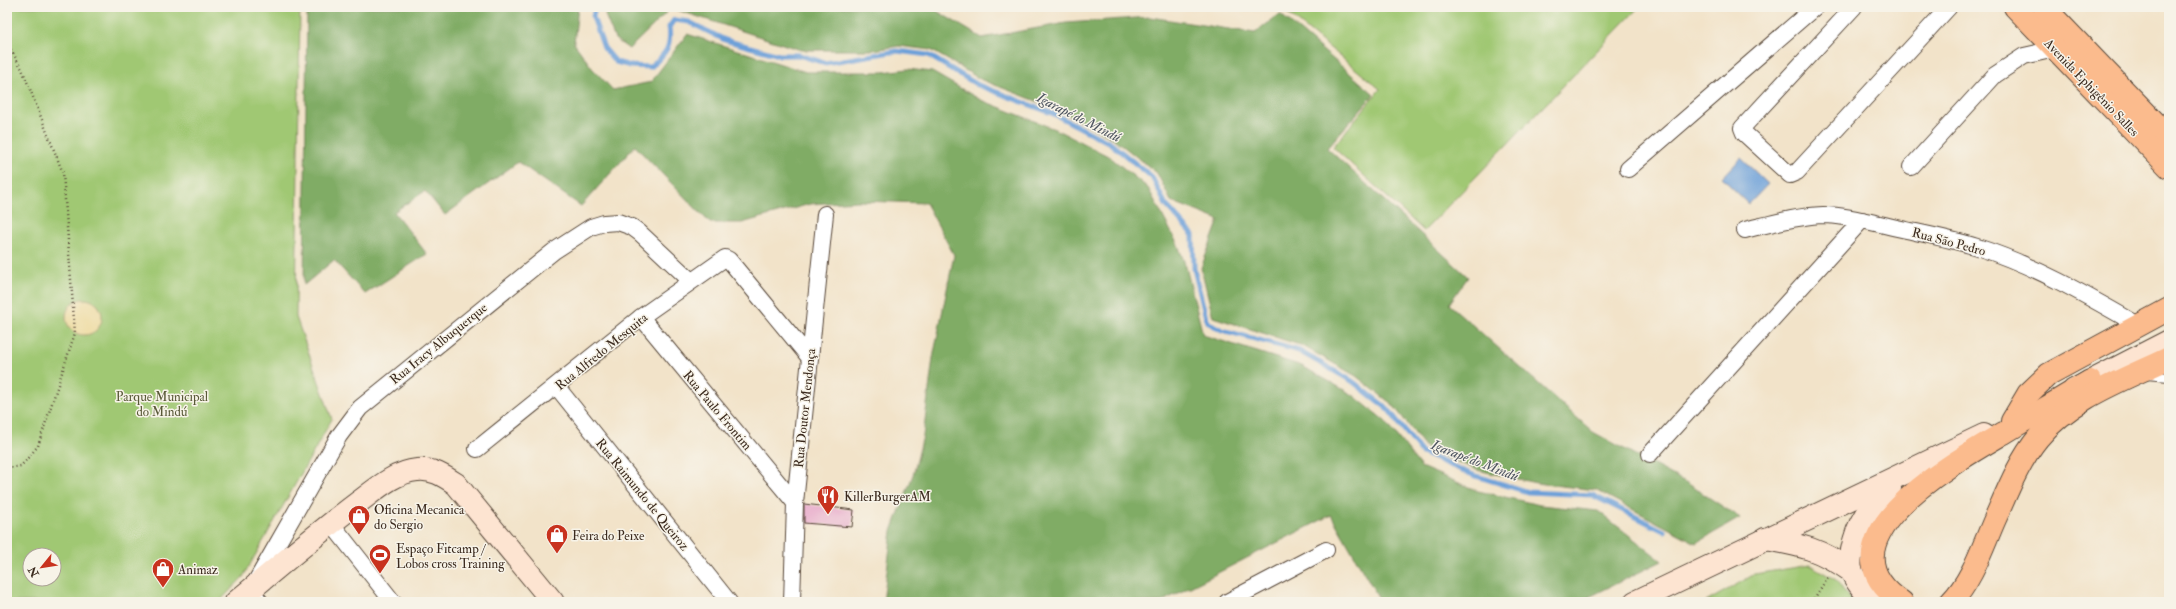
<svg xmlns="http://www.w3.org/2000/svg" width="2176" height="609" font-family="'IM FELL Double Pica',serif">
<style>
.green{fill:#a0c873;stroke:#6e7948;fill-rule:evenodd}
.forest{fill:#80ac65;stroke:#5e6b42}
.sand{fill:#eeda9e;stroke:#94825e}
.water{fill:#6da0d9;stroke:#54657c}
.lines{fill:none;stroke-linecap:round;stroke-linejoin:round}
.stream{stroke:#6da0d9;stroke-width:5}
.building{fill:#e59fc6}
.lane-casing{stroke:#564638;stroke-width:10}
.street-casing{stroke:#564638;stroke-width:18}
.secondary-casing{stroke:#564638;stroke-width:24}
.primary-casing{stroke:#564638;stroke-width:24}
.path{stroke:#564638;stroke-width:2.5;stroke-dasharray:1 3;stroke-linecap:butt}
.lane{stroke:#fff;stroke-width:8}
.street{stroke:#fff;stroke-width:16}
.secondary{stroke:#fde4d1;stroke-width:22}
.primary{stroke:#fbbb8d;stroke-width:22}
.labels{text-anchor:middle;stroke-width:3;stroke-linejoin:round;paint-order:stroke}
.street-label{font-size:13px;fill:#3b2a1e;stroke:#f7f3e8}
.park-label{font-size:13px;fill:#595938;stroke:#f7f3e8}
.poi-label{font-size:13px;fill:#3b2a1e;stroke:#f7f3e8;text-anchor:start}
.water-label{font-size:14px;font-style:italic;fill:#4c535f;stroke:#f7f3e8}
</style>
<rect width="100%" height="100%" fill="#f7f3e8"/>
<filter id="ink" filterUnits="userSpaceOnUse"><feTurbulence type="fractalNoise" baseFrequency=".025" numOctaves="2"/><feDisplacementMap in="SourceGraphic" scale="8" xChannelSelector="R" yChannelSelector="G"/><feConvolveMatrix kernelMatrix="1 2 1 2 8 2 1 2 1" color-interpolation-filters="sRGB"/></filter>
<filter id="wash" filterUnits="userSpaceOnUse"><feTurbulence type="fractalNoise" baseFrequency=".012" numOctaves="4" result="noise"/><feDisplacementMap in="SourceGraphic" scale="16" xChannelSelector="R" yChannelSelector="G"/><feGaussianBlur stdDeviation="0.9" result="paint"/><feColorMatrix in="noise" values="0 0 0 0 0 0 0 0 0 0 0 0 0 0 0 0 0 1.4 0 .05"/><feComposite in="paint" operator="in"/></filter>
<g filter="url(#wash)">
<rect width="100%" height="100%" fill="#f2e3c9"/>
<g class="green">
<path d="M7,7h293l-4,310 36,102 -89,158 -24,25h-212zM30,555h24v24h-24z"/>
<path d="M1280,7h359l-215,224 -91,-84 47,-58z"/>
<path d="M1810,565l26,15 16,22h-146l49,-28z"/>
</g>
<g class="forest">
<path d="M307,7h271l-4,36 18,25 21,22 38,-8 36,-48 119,38h77l25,-3 24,3 49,28 76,30 53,27 38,31 30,57 8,22 17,68 99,31 51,29 32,26 36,46 57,24 62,14 58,6 64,50 -83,41h-198l-50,-87 -170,87h-278l9,-71 22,-59 9,-36 10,-78 21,-103 -28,-52 -68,-2 -48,3 -68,19h-32l-75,-77 -54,60 -63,-44 -73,53 -20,-24 -31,21 33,42 -62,40 -31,-34 -30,25z"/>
<path d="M608,7h322l52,31 84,-15 84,-6 105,16 25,-19 94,80 -47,54 141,129 -19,27 144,128 94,51 53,35 -44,25 -100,-53 -60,-7 -59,-13 -50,-21 -34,-44 -37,-29 -53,-30 -90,-29 -12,-49 18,-48 -48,-19 -14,-28 -43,-34 -57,-30 -75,-29 -51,-30 -32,-4 -26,4h-72l-130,-42 -42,41 -14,-10 -10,-24z"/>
</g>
<circle class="sand" cx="84" cy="317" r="18"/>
<path class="water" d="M1741,158l27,26 -19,20 -27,-26z"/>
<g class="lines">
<path class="stream" d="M595,7l-2,10 11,31 12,14 15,4 20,1c14,-13 21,-20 18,-40l5,-7 15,2 36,18 54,15h20l26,8 72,-12 31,4 50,30 76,29 56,29 42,34 14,28 27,30 1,34 13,53 15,8 77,21 53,30 36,28 34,44 51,22 55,17 64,3 72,36"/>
</g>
<g id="blocks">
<path class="building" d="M804,504l50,6 -2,17 -48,-4z"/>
</g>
</g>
<g filter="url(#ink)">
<use href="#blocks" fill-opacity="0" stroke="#564638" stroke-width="1"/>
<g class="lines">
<g class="lane-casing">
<path id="lane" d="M2146,375l23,2"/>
</g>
<g class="street-casing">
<g id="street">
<path d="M1854,7l-112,121 2,5 46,42 7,-3 152,-165"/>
<path d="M1911,167l84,-92 29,-19 31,-7"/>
<path d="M1628,169l187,-162"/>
<path d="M1745,230c25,-6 52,-14 78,-15 24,0 50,8 74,13 27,6 54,11 80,19 57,18 109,48 161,78"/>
<path d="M641,317l154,186"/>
<path d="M557,387l172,215"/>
<path d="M477,449l164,-132 84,-59 4,2 80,97"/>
<path d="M1650,454l212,-234"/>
<path d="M331,523l62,79"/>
<path d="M260,602l-9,-12 88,-154 21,-28 194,-157 37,-24 13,-4 14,-1 14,5 8,6 50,47"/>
<path d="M792,602l3,-99 30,-289"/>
<path d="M1227,602l99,-52"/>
</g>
</g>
<g class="secondary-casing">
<g id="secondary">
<path d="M2074,390l95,-49"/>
<path d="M1765,539c37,6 55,10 86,32"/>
<path d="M236,602c40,-33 79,-67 120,-98 18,-13 38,-32 61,-34 15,-2 27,6 39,14l97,118"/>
<path d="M1635,602l349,-167"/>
<path d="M1874,602c-8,-9 -18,-19 -22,-30 -3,-6 -1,-16 0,-22 5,-27 17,-44 38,-62"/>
</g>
</g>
<g class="primary-casing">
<g id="primary">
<path d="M2015,7l154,160"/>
<path d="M2044,7l125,130"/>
<path d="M2012,421l16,-27 21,-20 120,-65"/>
<path d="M1902,602c-92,-62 58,-143 105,-171 28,-17 56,-33 83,-50"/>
<path d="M1951,602c21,-21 32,-56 44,-83 12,-27 24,-58 43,-81 33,-40 85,-58 131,-80"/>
</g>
</g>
<g class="path">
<path d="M7,43l15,26 41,104 12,160 -37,113 -17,20 -14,2"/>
<path d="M1812,602l16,-25"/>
</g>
<use href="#lane" class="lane"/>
<use href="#street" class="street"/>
<use href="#secondary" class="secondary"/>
<use href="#primary" class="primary"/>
</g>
</g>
<defs>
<g id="restaurant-pin" transform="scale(1.15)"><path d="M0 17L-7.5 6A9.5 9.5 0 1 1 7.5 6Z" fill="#c8321e" stroke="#f7f3e8"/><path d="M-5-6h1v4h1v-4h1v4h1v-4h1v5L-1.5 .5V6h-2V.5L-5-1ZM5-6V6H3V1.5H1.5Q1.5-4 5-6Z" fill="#fff"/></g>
<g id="shop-pin" transform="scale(1.15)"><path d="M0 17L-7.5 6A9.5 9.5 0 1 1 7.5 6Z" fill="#c8321e" stroke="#f7f3e8"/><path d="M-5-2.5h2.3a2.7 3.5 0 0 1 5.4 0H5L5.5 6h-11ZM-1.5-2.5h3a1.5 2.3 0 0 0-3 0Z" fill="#fff"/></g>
<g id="stadium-pin" transform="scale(1.15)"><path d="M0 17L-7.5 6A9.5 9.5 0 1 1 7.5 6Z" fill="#c8321e" stroke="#f7f3e8"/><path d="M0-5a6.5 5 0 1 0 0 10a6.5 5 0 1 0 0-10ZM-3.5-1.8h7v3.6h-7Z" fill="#fff"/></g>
</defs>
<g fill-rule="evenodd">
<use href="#restaurant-pin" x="828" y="496"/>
<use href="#shop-pin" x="359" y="516"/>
<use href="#shop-pin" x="557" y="535"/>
<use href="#stadium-pin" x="380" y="555"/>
<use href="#shop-pin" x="163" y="569"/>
</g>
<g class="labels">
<g class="street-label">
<text transform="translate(2092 87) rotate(46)" y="5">Avenida Ephigênio Salles</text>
<text transform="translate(1949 241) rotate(15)" y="5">Rua São Pedro</text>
<text transform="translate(438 343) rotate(-39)" y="5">Rua Iracy Albuquerque</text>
<text transform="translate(601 351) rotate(-39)" y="5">Rua Alfredo Mesquita</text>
<text transform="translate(804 408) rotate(-84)" y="5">Rua Doutor Mendonça</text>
<text transform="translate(718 410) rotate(50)" y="5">Rua Paulo Frontim</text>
<text transform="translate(643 494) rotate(51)" y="5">Rua Raimundo de Queiroz</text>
</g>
<g class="park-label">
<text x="162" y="401">Parque Municipal<tspan x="162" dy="15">do Mindú</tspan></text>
</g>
<g class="poi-label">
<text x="844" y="501">KillerBurgerAM</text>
<text x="374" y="514">Oficina Mecanica<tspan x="374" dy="15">do Sergio</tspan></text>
<text x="572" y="540">Feira do Peixe</text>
<text x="396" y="553">Espaço Fitcamp /<tspan x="396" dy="15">Lobos cross Training</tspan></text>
<text x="178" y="574">Animaz</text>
</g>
<g class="water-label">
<text transform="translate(1079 117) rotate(27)" y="5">Igarapé do Mindú</text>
<text transform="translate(1475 460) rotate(21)" y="5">Igarapé do Mindú</text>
</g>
</g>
<rect width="2176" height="609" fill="none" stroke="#f7f3e8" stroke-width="24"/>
<g transform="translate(42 567) rotate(240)"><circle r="19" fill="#f7f3e8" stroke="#aca397"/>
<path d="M0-3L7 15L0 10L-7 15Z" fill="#c8321e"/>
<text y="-6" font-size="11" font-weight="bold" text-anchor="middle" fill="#3b2a1e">N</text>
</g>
</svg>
